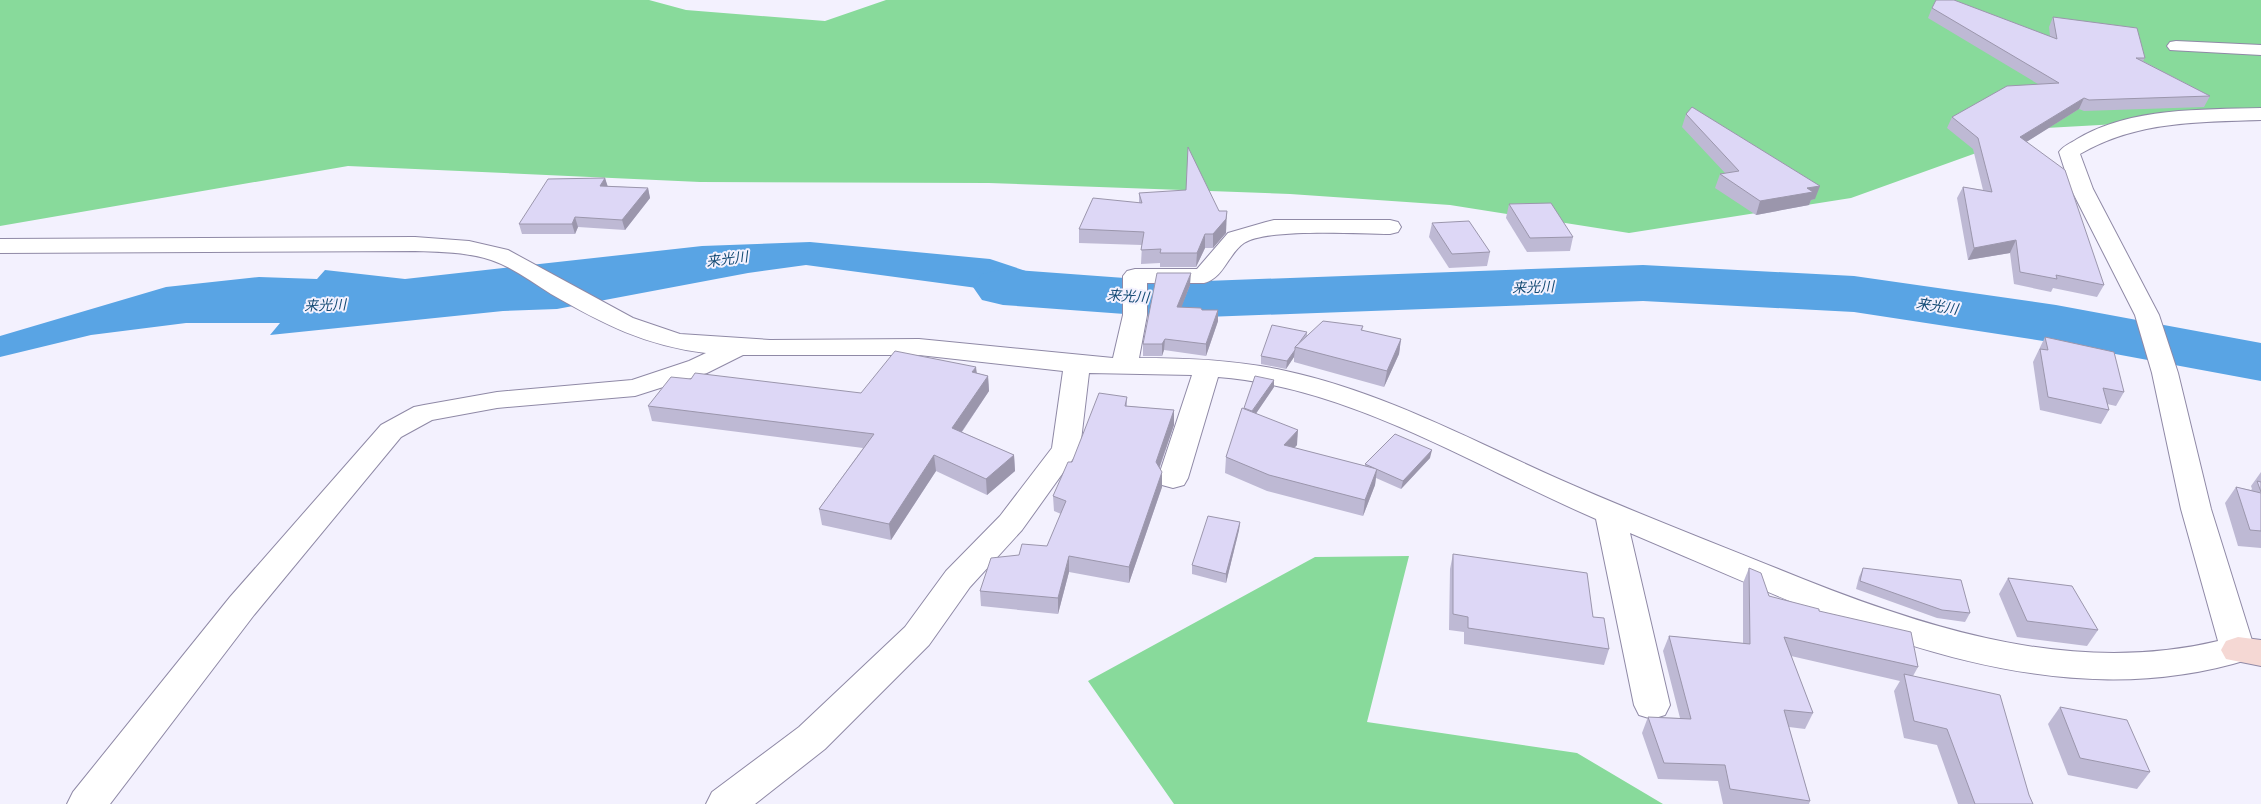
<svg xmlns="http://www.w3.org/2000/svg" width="2261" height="804" font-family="Roboto,'Noto Sans JP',sans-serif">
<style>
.forest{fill:#88da9b}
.water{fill:#59a4e4}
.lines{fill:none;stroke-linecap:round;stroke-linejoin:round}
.river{fill:#59a4e4;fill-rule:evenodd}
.street-casing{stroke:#8f89a6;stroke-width:2}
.secondary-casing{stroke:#8f89a6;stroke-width:2}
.street{fill:#fff;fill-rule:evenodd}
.secondary{fill:#f5d8d4;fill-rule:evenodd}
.wall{fill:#beb9d4}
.shaded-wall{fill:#9b96ac}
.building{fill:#ddd7f6;stroke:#9b96ac}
.labels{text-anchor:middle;stroke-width:4;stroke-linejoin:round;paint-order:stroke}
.water-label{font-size:14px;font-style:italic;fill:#134a74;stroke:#f3f1fe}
</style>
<rect width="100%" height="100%" fill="#f3f1fe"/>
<g class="forest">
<path d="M0,0h649l37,10 139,11 61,-21h1375v116l-215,12 -195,70 -222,35 -179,-28 -160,-11 -301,-11 -289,-1 -352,-16 -348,60z"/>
<path d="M1409,556l-42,166 210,31 86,51h-489l-86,-123 227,-124z"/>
</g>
<path class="water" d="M810,242l180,17 105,35 -22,7 -267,-36 -58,8 -191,36 -54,2 -233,24 10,-12h-94l-95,12 -91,22v-21l166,-49 93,-10 58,2 8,-9 80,9 297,-33z"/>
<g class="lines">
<path class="river" d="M1643,265l211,11 202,29 205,38v38l-205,-38 -202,-31 -211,-11 -464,17 -176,-13 -21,-5 -9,-13 9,-13 21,-5 176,13z"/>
<g class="street-casing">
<g id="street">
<path d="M2176,41l85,4v10l-91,-5 -3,-4 3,-4z"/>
<path d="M2261,108v12c-63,2 -125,1 -181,34l13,35 66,126 19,58 33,136 44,141 -5,9c-213,67 -427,-45 -620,-126l40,172 -5,10 -13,4 -13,-4 -5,-10 -38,-186c-123,-53 -243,-131 -378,-142l-30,101 -4,7 -11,3 -11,-3 -4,-7 34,-103 -103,-2 -9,76 -58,81 -52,57 -41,58 -104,104 -70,55h-49l6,-12 87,-65 106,-100 41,-56 54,-55 52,-68 11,-77 -144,-16h-176l-36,18 -72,23 -138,12 -65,12 -31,17 -147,178 -144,189h-43l6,-12 157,-195 151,-172 33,-18 10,-2 73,-13 135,-12 57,-19 17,-8c-60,-7 -103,-29 -155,-59 -19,-12 -39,-27 -60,-34 -24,-8 -51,-8 -76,-9l-415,2v-14l415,-2 54,4 39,9 125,68 47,16 90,6 149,-1 194,19 10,-43v-39l4,-5 8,-2h62l31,-36 38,-11 8,-2h116l8,2 3,5 -3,5 -8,2c-30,0 -124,-6 -146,9 -16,11 -20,35 -40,40h-57v32l-8,43c49,0 99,2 147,13 97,21 185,69 275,109 79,35 161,66 242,99 131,52 273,96 415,62l-37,-132 -29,-136 -17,-58 -64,-126 -12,-37c4,-6 12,-9 18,-13 54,-32 124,-29 184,-31z"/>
</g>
</g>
<g class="secondary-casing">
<path id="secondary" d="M2238,637l23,3v26l-35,-7 -5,-9 5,-9z"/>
</g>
<use href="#street" class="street"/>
<use href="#secondary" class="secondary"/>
</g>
<g class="wall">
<path d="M1932,8l118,28 -1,-9 4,-10 92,41 -2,3 67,35 -6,11 -120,4 -5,-2 -53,33 78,143 -7,12 -44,-9 -2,4 -37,-8 -4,-31 -42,7 -11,-62 6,-11 20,3 -10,-41 -26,-21 5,-11 86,-33 -110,-66z"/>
<path d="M1686,114l129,85 -4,1 -2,5 -53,10 -41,-27 5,-14 5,-1 -43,-46z"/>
<path d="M605,178l2,8 41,2 2,10 -25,32 -47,-3 -3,7h-53l-3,-10z"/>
<path d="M1139,193l87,40 -13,15h-8l-9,19h-36v-4l-19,1 1,-19 -63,-2v-14l60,-26z"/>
<path d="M1509,204l64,33 -3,14 -43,1 -21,-34z"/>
<path d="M1432,223l58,29 -3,14 -38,2 -20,-31z"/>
<path d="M1190,285l-9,22 21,3 16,11 -12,35 -42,-6 -2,6h-19v-12z"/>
<path d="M1363,326l-1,5 39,8 -2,15 -15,33 -90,-25v-5l-8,12 -25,-5v-8l46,-24v4z"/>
<path d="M2045,337l79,55 -8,14 -9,-2 2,6 -8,14 -61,-14 -7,-48z"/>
<path d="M977,373l11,3 1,15 -27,41 52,23 1,16 -28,24 -51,-24 -45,69 -69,-15 -3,-16 44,-61 -211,-27 -4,-15 213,-13z"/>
<path d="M1274,380v7l-18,26 41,32 -3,3 71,18v-2l65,-6 -29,31 -25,-11 -1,7 -12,31 -96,-25 -42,-18 1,-16 18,-49z"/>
<path d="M1127,397v9l47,4v15l-14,42 2,20 -33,96 -60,-11 -11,42 -77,-8 -1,-15 39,-36 28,-9 14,-32 -7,-3 -1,-15z"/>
<path d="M2261,472v76l-23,-2 -13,-43 11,-16 15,3 1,-1 -1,-3z"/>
<path d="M1240,522l-1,8 -13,53 -34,-9v-9z"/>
<path d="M1453,554l140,63 16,32 -5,16 -140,-21v-12l-15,-2 1,-61z"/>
<path d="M1749,568l20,28 50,15 99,56 -5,9 116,119 4,9h-75l-21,-59 -33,-7 -10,-47 6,-10 -109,-25 22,57 -8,16 -16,-2 21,74 -1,3h-86l-5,-23 -60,-2 -16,-46 6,-16 32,1 -17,-67 6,-15 74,7v-60z"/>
<path d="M1863,568l107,45 -5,9 -28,-4 -81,-29 3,-12z"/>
<path d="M2008,578l90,52 -11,16 -70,-9 -18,-43z"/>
<path d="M2060,707l90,65 -13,17 -69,-14 -20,-51z"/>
</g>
<g class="shaded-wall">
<path d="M2084,98l-5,11 -64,40 5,-12z"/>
<path d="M605,178l3,9 -8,-1z"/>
<path d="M1820,186l-5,13 -4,1 -2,5 -53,10 4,-14 47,-13z"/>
<path d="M648,188l2,10 -25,32 -3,-10z"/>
<path d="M1227,211l-1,22 -13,15v-14z"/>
<path d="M575,217l3,10 -3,7 -3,-10z"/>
<path d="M1205,234v14l-9,19 1,-14z"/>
<path d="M2016,240l-6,13 -42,7 6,-12z"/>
<path d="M1191,273l-1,12 -13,34v-12z"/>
<path d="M1218,310v11l-12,35v-12z"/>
<path d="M1165,339l-1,11 -2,6v-12z"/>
<path d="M1401,339l-2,15 -15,33 3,-16z"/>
<path d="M1295,350l-1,7 -8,12 1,-8z"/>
<path d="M976,367l2,15 -6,-10z"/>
<path d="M988,376l1,15 -35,52 -2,-15z"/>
<path d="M1274,380v7l-23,34v-8z"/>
<path d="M1174,410v15l-18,52v-15z"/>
<path d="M1298,430l-1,15 -15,16 2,-16z"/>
<path d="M1432,450l-2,8 -29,31 2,-8z"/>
<path d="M934,455l2,16 -45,69 -2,-16z"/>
<path d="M1014,455l1,16 -28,24 -1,-16z"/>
<path d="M1377,469l-2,16 -12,31 2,-16z"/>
<path d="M1162,472v15l-33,96v-16z"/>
<path d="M1240,522l-1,8 -13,53v-9z"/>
<path d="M1069,556v16l-11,42v-16z"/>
</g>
<g class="building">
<path d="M1936,0h18l103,39 -4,-22 84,11 8,30h-9l74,38 -121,4 -5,-2 -64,39 45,33 39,115 -48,-10 1,4 -37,-7 -4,-32 -42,8 -11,-61 29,5 -14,-54 -26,-21 55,-31 52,-3 -127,-75z"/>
<path d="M1692,107l128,79 -13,2 6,4 -53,9 -40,-27 19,-3 -53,-57z"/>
<path d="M1188,147l31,64h8l-1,8 -13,15h-8l-8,19h-37l1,-4 -20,1 3,-18 -65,-3 14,-31 49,5 -3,-10 47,-3z"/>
<path d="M605,178l-5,8 48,2 -26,32 -47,-3 -3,7h-53l29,-45z"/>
<path d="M1551,203l22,34 -43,1 -21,-34z"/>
<path d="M1469,221l21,31 -38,2 -20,-31z"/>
<path d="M1157,273h34l-14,34 24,1 1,2h16l-12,34 -41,-5 -3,5h-19z"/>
<path d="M1323,321l40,5 -2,4 40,9 -14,32 -92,-24z"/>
<path d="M1272,325l35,7 -8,11 -4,4v3l-8,11 -26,-5z"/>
<path d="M2045,337l69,15 10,40 -21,-4 6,22 -61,-13 -8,-48 8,1z"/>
<path d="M895,351l81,16 -4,5 16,4 -36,52 62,27 -28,24 -52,-24 -45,69 -70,-15 55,-75 -226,-28 23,-29 20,2 4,-6 166,20z"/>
<path d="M1255,376l19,4 -22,31 -8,-3z"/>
<path d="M1099,393l28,4 -2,9 49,4 -18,52 6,10 -33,95 -60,-11 -11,42 -78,-7 11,-33 28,-3 3,-11 25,2 19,-45 -13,-5 15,-34h4z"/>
<path d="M1242,408l56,22 -14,15 93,24 -12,31 -96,-25 -43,-18z"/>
<path d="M1395,434l37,16 -29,31 -38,-17z"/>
<path d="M2257,481l4,1v10z"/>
<path d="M2236,487l25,6v38l-11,-1z"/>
<path d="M1208,516l32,6 -14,52 -34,-9z"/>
<path d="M1453,554l134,19 6,44 11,1 5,31 -141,-21v-11l-15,-3z"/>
<path d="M1749,568l12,5 8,23 50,13v2l92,21 7,35 -134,-30 29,76 -29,-3 26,91 -80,-12 -5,-24 -61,-2 -16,-46 43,2 -22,-83 81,8z"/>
<path d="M1863,568l98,12 9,33 -28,-3 -82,-29z"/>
<path d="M2008,578l64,8 26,44 -71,-9z"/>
<path d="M1904,674l96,21 29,100 4,9h-58l-28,-75 -33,-8z"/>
<path d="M2060,707l67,13 23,52 -70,-14z"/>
</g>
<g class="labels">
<g class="water-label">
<text transform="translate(727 259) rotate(-7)" y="5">来光川</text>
<text transform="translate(1533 287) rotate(-2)" y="5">来光川</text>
<text transform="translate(1128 296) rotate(4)" y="5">来光川</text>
<text transform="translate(325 305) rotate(-2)" y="5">来光川</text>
<text transform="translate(1937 306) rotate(9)" y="5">来光川</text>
</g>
</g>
</svg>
